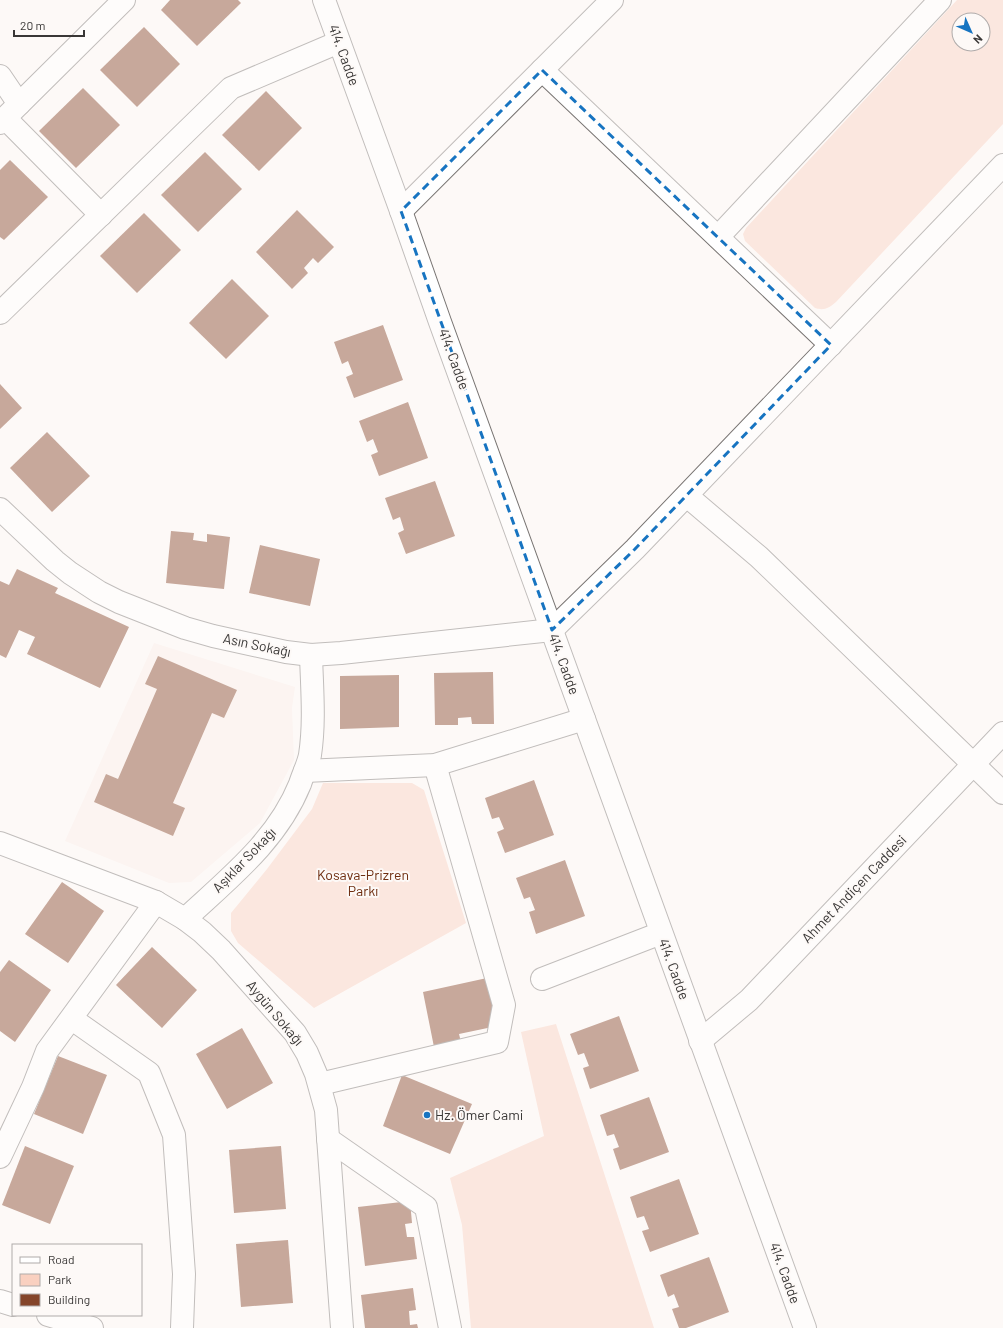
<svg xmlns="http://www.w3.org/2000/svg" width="1003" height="1328" font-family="Barlow,sans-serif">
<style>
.built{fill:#faede8}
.green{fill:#f9d0c0;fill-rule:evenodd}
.building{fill:#85452a}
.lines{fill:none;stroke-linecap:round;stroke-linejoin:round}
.minor-casing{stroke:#797573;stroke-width:24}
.major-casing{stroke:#797573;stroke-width:24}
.minor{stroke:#fff;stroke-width:22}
.major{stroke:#fff;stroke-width:22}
.marked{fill:none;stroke:#1774c1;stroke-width:3;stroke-dasharray:8 5;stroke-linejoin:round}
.poi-dot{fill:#1774c1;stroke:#fdf9f7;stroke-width:1.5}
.labels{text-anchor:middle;stroke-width:4;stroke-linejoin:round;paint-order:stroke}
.street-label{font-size:14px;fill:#393736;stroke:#fdf9f7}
.park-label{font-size:14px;fill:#6f2e10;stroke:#fdf9f7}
.poi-label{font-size:14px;fill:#393736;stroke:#fdf9f7;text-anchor:start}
</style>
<rect width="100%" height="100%" fill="#fdf9f7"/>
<path class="built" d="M154,643l141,44 -3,21 2,52 -34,63 -69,59 -22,1 -104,-42z"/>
<g class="green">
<path d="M957,0h46v124l-167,178c-7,6 -12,9 -21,6l-70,-67 -2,-7 3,-6zM959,20h24v24h-24z"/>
<path d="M323,783h89l12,7 42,133 -152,85 -76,-65 -7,-12v-18l36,-44 45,-60z"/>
<path d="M556,1024l98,304h-183l-9,-103 -12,-47 94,-42 -23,-104z"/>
</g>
<g class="building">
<path d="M170,0h68l3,3 -44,43 -36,-36z"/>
<path d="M144,27l36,37 -43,43 -37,-37z"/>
<path d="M83,88l37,37 -44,43 -37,-37z"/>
<path d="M266,91l36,37 -43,43 -37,-36z"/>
<path d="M205,152l37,37 -44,43 -37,-37z"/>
<path d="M10,160l38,37 -44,43 -4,-3v-67z"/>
<path d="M297,210l37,37 -16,16 -5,-5 -9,10 4,5 -16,16 -36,-37z"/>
<path d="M144,213l37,37 -44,43 -37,-37z"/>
<path d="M232,279l37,37 -43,43 -37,-36z"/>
<path d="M383,325l20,55 -49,18 -8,-21 7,-3 -5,-13 -6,3 -8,-22z"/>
<path d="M0,384l22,24 -22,21z"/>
<path d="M408,402l20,56 -49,18 -8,-21 7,-3 -5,-13 -6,3 -8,-21z"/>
<path d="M47,432l43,44 -38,36 -42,-44z"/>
<path d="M435,481l20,55 -49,18 -8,-21 6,-3 -4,-13 -7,3 -8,-22z"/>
<path d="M171,531l23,2 -1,7 14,2v-8l23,3 -6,52 -58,-6z"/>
<path d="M260,545l60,14 -10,47 -61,-13z"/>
<path d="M17,569l41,19 -3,5 74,34 -29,61 -73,-34 8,-17 -16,-7 -13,28 -6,-3v-74l9,4z"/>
<path d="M158,656l79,34 -13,28 -12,-5 -39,90 12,5 -12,28 -79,-34 12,-28 12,5 39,-90 -12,-5z"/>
<path d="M493,672l1,52h-22l-1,-7 -13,1v7h-23l-1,-52z"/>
<path d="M399,675v52l-59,2v-53z"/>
<path d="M534,780l20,55 -49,18 -8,-21 7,-3 -5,-12 -7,2 -7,-21z"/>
<path d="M565,860l20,56 -49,18 -7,-22 6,-2 -5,-13 -6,2 -8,-21z"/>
<path d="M62,882l42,29 -36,52 -43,-29z"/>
<path d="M152,947l45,43 -35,38 -46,-43z"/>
<path d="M9,960l42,30 -36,52 -15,-11v-59z"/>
<path d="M487,978l10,48 -38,8 3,12 -27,6 -12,-60z"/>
<path d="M619,1016l20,55 -49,18 -7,-21 6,-2 -5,-13 -6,2 -8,-21z"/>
<path d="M242,1028l31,55 -46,26 -31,-55z"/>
<path d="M58,1056l49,19 -24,59 -49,-20z"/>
<path d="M402,1075l70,29 -22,50 -67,-28z"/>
<path d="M649,1097l20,55 -49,18 -7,-21 6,-2 -5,-13 -7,2 -7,-21z"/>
<path d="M25,1146l49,20 -24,58 -48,-19z"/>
<path d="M281,1146l5,63 -52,4 -5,-63z"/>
<path d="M679,1179l20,55 -49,18 -8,-21 7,-2 -5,-13 -7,2 -7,-21z"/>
<path d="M410,1201l2,22 -7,1 2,13h7l3,22 -52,7 -7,-59z"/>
<path d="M288,1240l5,63 -52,4 -5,-63z"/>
<path d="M709,1257l20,55 -43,16h-7l-7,-19 7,-2 -5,-13 -6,3 -8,-22z"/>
<path d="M413,1288l3,22 -7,1 1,14 7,-1 1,4h-53l-4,-33z"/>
</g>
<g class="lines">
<g class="minor-casing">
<g id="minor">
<path d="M542,70l289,275"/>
<path d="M0,76l19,28"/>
<path d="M5,118l96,97"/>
<path d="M401,211l211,-211"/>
<path d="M718,237l222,-237"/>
<path d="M0,313l231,-225 108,-46"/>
<path d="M687,496l72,61 244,236"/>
<path d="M0,509l55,52 15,12 29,19 20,10 66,26 28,8 73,16 25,3 30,-2 211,-23 83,-81 368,-384"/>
<path d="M305,771l130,-6 149,-46"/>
<path d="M0,843l156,59 29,17 17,13 19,18 74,83 12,20 9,21 10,36 16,218"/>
<path d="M185,919c44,-41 92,-78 115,-135 3,-10 8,-19 10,-29 5,-33 2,-66 1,-100"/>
<path d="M542,979l119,-46"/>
<path d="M72,1019l77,54 25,62 10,139 -2,54"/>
<path d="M700,1041l49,-41 254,-267"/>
<path d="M320,1084l177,-42 7,-37 -69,-240"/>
<path d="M328,1139l98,68 24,121"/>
<path d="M0,1157l33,-70 14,-36 109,-149"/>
<path d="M0,1301l13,4"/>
<path d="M48,1315l44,13"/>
</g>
</g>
<g class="major-casing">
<g id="major">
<path d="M324,0l77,211 39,111 365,1006"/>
<path d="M0,123l124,-123"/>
</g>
</g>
<use href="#minor" class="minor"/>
<use href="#major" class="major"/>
</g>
<path d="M0 0H1003V1328H0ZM542,70l289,275 -196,204 -83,81 -151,-419z" fill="#fdf9f7" fill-opacity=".55" fill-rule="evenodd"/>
<path class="marked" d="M542,70l289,275 -196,204 -83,81 -151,-419z"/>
<circle class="poi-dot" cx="427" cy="1115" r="4"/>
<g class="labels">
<g class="street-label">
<text transform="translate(344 55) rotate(70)" y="5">414. Cadde</text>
<text transform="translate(454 359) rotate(70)" y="5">414. Cadde</text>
<text transform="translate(257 645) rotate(12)" y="5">Asın Sokağı</text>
<text transform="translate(564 664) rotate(70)" y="5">414. Cadde</text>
<text transform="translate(244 860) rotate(-46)" y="5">Aşıklar Sokağı</text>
<text transform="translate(854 889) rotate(-46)" y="5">Ahmet Andiçen Caddesi</text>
<text transform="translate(674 969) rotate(70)" y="5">414. Cadde</text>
<text transform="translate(275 1013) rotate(50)" y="5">Aygün Sokağı</text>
<text transform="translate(785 1273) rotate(70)" y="5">414. Cadde</text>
</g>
<g class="park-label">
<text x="363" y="880">Kosava-Prizren<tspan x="363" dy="16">Parkı</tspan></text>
</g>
<g class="poi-label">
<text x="435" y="1120">Hz. Ömer Cami</text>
</g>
</g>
<rect x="12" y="1244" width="130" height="72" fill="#fdf9f7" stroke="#afabaa"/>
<rect x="20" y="1257" width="20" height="6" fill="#ffffff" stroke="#afabaa"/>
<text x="48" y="1264" font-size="12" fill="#393736">Road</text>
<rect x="20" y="1274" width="20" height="12" fill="#f9d0c0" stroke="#afabaa"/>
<text x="48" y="1284" font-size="12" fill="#393736">Park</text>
<rect x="20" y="1294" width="20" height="12" fill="#85452a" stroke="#afabaa"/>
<text x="48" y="1304" font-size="12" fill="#393736">Building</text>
<g transform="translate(971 32) rotate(135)"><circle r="19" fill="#fdf9f7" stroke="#afabaa"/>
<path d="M0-3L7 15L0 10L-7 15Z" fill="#1774c1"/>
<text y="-6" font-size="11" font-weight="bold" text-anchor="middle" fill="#393736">N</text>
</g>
<path d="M14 30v6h70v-6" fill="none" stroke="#393736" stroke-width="2"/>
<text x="20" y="30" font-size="12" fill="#393736" stroke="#fdf9f7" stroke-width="3" paint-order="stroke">20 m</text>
</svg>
